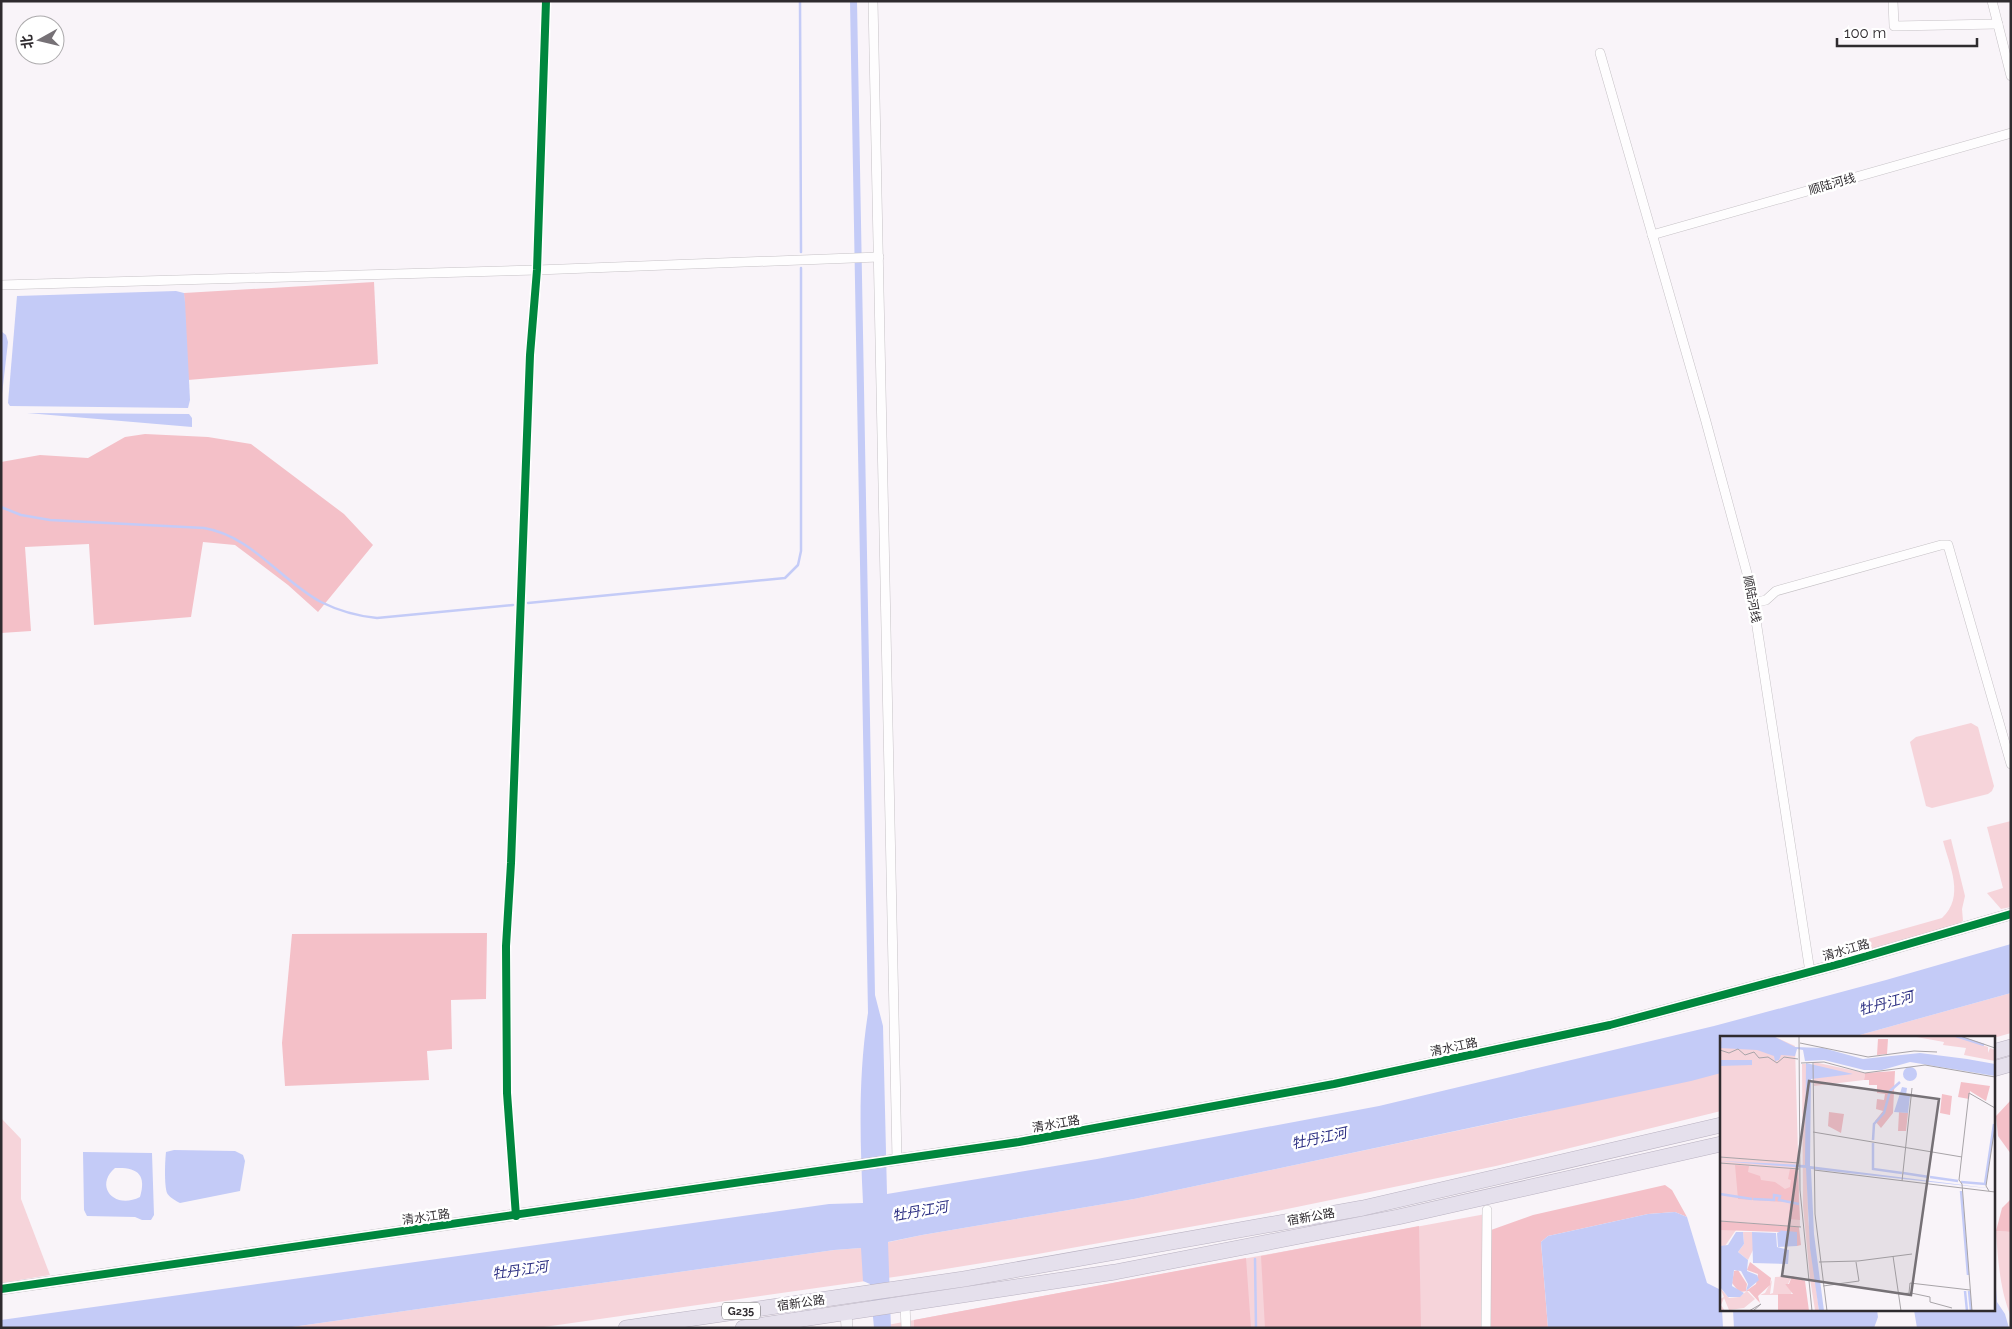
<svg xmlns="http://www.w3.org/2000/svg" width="2012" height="1329" font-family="Raleway,'Noto Sans SC',sans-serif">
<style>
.green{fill:#f6d4da}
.forest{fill:#f4c0c8}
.water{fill:#c4cbf7;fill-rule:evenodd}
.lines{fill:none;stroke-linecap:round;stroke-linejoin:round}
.stream{stroke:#c4cbf7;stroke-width:2.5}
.street-casing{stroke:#c6c2c6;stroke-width:10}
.secondary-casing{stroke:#c6c2c6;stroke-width:12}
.highway-casing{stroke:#b9b2c1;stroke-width:16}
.street{stroke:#fefdfe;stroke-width:9}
.secondary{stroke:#f6f5f9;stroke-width:11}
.highway{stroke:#e5e0ec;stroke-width:15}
.cycleway-casing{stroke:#fff;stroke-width:11}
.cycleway{stroke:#00873e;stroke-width:8}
.labels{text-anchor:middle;stroke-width:5;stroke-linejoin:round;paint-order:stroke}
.shield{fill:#fff;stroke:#6d6b6d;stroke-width:1}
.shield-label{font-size:11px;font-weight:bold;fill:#2f2b2f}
.street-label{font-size:12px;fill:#2f2b2f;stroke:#fff}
.water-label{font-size:14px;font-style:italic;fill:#2b2e82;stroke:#fff}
.inset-river{fill:none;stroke:#c4cbf7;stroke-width:2.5}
.inset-road{fill:none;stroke:#a8a4a8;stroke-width:1}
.view{fill:#767176;fill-opacity:0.15;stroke:#767176;stroke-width:2.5}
.inset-edge{fill:none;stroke:#2f2b2f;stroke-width:2.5}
</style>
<rect width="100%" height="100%" fill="#f9f4f9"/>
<g class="green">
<path d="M1971,723l7,4 16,59 -2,5 -4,3 -56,14 -6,-2 -16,-64 6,-5z"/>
<path d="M2011,821v86l-10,2 -14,-16 16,-5 -16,-61z"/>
<path d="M1951,839l14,57 -3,13 1,12 -6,3 -104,30 -10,-8 99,-28c23,-21 8,-51 1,-77z"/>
<path d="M2011,993v40l-14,4 -148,1z"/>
<path d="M1721,1069v42l-225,55 -228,47 -236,42 -124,20 -371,53h-252l549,-78 27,-2 61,-13 212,-36 398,-84z"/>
<path d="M1,1118l20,21v60l29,76 -49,8z"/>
<path d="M1491,1213v115h-620z"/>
<path d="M1996,1231l15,1v85c-11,-27 -13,-56 -15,-86z"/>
</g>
<g class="forest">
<path d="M374,282l4,82 -190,16 -4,-87z"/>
<path d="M145,434l63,3 43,7 93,70 29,31 -55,67 -30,-27 -53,-40 -32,-3 -12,75 -97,8 -5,-81 -64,3 6,84 -30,2v-171l39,-7 48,3 37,-21z"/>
<path d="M487,933l-1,66 -35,1 1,49 -25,2 2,29 -144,6 -3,-43 10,-109z"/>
<path d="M2011,1100v54l-13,-18 -2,-20z"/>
<path d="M1665,1185l7,5 15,27 -12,-5 -27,2 -100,22 -7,6 7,86h-57v-98l42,-15z"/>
<path d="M2011,1199v33l-15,-1 6,-23z"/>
<path d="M1419,1226l2,102h-156l-4,-72z"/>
<path d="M1246,1258l5,70h-337v-8z"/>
</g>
<g class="water">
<path d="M850,1h7l18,994 8,31 4,168 210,-35 282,-53 335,-80 172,-46 125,-36v49l-162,45h-128v35l-30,8 -557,118 -212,36 -34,7 3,86h-17l-4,-44 -7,-3 -2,-33 -27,2 -549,78h-284v-8l828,-116 34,-1c-3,-63 -5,-127 5,-190z"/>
<path d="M176,291l8,2 1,9 5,98 -2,8 -178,-2 -2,-3 9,-107z"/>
<path d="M1,331l5,4 2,7 -7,61z"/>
<path d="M27,413l162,1 3,4v9z"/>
<path d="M174,1150l61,1 8,4 2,6 -5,30 -60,12c-4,-2 -11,-6 -13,-10 -3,-8 -2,-33 -1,-41z"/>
<path d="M83,1152l69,1 2,62 -3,5h-9l-7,-3 -48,-1 -3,-6zM115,1168c22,-1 32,6 25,29 -26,13 -46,-11 -25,-29z"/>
<path d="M1675,1212l12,5 20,66 14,7 2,38h-175l-7,-86 7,-6 100,-22z"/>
<path d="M1993,1273l2,1 2,28 8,12 4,14h-92l-3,-18h79z"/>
<path d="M1733,1310h144l1,7 -4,11h-140z"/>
</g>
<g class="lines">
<g class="stream">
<path d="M800,1l1,251"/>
<path d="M1,507l20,8 29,5 154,8c48,8 76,52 117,74 18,9 36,14 56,16l136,-13"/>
<path d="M528,603l257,-25 13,-13 3,-14v-283"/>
<path d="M1255,1259l1,69"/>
</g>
<g class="street-casing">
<g id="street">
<path d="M873,1l24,1159"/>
<path d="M1893,1l1,25 104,-2"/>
<path d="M1992,1l19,75"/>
<path d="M1600,53l105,365 46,170 59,384"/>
<path d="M1652,235l359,-102"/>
<path d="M1,285l536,-15 342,-13"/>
<path d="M1753,603l13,-3 10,-9 165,-46h7l63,219"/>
<path d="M516,1216l-9,-123 -1,-147 5,-83 19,-508 7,-85 9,-269"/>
<path d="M905,1304l1,24"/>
<path d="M1486,1328l1,-118"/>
</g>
</g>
<g class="secondary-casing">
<g id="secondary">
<path d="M1,1289l1018,-147 315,-58 276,-59 233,-62 168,-49"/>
<path d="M846,1313l1,15"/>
</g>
</g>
<g class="highway-casing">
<g id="highway">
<path d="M1993,1052l18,-5"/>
<path d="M1993,1069l18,-5"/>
<path d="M626,1328l338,-49 399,-71 358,-83"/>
<path d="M743,1328l372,-56 283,-55 323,-73"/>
</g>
</g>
<use href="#street" class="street"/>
<use href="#secondary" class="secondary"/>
<use href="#highway" class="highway"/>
<g class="cycleway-casing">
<g id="cycleway">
<path d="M516,1216l-9,-123 -1,-147 5,-83 19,-508 7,-85 9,-269"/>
<path d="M1,1289l1018,-147 315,-58 276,-59 233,-62 168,-49"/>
</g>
</g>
<use href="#cycleway" class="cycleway"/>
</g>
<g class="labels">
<rect class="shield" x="722" y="1302.5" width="38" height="17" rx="4"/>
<g class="shield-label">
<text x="741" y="1315">G235</text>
</g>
<g class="street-label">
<text transform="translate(1832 184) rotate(-16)" y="4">顺陆河线</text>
<text transform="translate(1752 599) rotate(79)" y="4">顺陆河线</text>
<text transform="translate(1846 950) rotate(-16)" y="4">清水江路</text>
<text transform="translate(1454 1047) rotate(-12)" y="4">清水江路</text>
<text transform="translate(1056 1124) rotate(-10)" y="4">清水江路</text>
<text transform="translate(426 1217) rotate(-8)" y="4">清水江路</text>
<text transform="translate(1311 1217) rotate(-10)" y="4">宿新公路</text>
<text transform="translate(801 1303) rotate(-8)" y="4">宿新公路</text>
</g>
<g class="water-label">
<text transform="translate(1886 1003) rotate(-15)" y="5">牡丹江河</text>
<text transform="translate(1319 1138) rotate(-12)" y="5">牡丹江河</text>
<text transform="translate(920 1211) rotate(-10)" y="5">牡丹江河</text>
<text transform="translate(520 1270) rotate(-8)" y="5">牡丹江河</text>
</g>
</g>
<g transform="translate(1720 1036)">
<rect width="275" height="275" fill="#f9f4f9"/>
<path d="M53,0l22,10 5,181 -80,-6v-183zM191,0h44l33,11v6l2,-5 5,2v11l-31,-6 2,-7 -23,-3 1,-3zM94,26l51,11 -1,7 -50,6zM82,28h4l2,154 11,93 -4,-1 -5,-31 -7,-73zM0,194h16l-11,16h-5zM23,196h9l2,6v10l-6,12 -10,-8 6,-8zM72,240l-4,8h-3l7,6 -1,5h-31l5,-2 7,-13 -2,14 3,-1 2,-16zM0,252l9,10 10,-1 8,-6 8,8 -11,9 -15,2 -5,-12 -3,7 4,6h-5v-12l4,-2z" fill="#f6d4da"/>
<path d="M158,3h10l-1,15 -10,1zM175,35l-2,42 -12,15 -6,-7 8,-10 -7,-2 1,-10 7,1 1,-6 -8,-1v-8h-8v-5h-5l1,-7zM241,46l29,4 -4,15 -16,-10 -1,8 -11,-2zM222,58l10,2 -2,19 -10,-2zM109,76l15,2 -3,19 -13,-7zM179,76l9,1 -2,18h-8zM15,129l14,1 -1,6 12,4 1,4 14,2 10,7 5,-2 1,-7 -3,-1 2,-10 8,1 1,33 -61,-4zM70,167l9,1 1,16 -11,-1zM0,185l79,6 2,18 -4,1 -16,-14 -61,-2zM30,226l21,16 -1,7 -12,11 2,7 -11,-12 -10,1 -7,-9 2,-12 4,-1 9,14 -1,7 10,-7 2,-10 -11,-4zM72,240l13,5 4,30h-31v-17h15l-8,-10h4z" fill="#f4c0c8"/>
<path d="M53,0l22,11 28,1 40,11 57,-6 47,6 28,5v12l-85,-14 -28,8h-18l-40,-10 -19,1 -2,-11 -6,-1 -2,7 -14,-1 -2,5 -4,1 -1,-5 -17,-6 -37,-2 2,-11zM0,24h32v5l-32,1zM86,27l47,11 -42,5 -1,87 185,23 -184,-20 3,65 10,77h-5l-9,-63 -4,-80 -86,-7 85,4zM183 38a7 7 0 1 1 14 0a7 7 0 1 1-14 0ZM182,51l5,1 -1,7 4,1 -2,17 -14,-1zM54,194l23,2v14l-19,1 -1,-14 4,-2zM16,196h7l1,12 -6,8 10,8 -1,11 10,4 2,5 -13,11 2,-7 -7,-13 -7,-1 -2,16 12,7 -4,4h-12l-8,-10v-41l8,-1zM32,196l24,1 1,14 12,3 -1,14 -35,-1z" fill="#c4cbf7"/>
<path class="inset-river" d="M236,0l28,9M153,104l1,-16 10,-11 6,-22 10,-9M153,107v26l29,4M183,137l26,4M210,141l28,4M241,146l24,2 9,-60M241,155l7,84M0,158l32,5M33,163l21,1v-5l6,1 -1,4 20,4M245,255l2,20M249,255l2,20"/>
<path class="inset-road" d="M79,0l1,154 12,121M240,0l35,12M80,7l68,14 46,-6 23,1M0,14l9,3 9,-4 7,6 9,-3 5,6 9,-1 9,6 7,-6 14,2M93,26l2,152 12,97M81,27l23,-1 41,11 60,-8 70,12M93,96l149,25M0,121l79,6M0,127l79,6M94,134l181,22M182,145l10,-93M269,155l-3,-5 9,-60M0,185l81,6M173,220l8,55M99,226l39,-1 54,-7M103,250l36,-5 -3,-19M189,257l1,-10 60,7M178,258l13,-1 19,4v5l22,6M29,275l12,-7 -8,7M252,275l-10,-127 -3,-4 10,-87 26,15"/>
<path class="view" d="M89,45l130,18 -28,196 -129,-19z"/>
<rect width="275" height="275" class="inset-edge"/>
</g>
<rect width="2012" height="1329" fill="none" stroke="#2f2b2f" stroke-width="5"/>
<g transform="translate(40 40) rotate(262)"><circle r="24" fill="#ffffff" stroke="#acaaac"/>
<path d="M0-4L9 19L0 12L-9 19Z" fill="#767176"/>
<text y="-8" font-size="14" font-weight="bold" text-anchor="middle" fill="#2f2b2f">北</text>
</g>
<path d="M1837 38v8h140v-8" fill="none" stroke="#2f2b2f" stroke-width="2.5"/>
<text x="1844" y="38" font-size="15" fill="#2f2b2f" stroke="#ffffff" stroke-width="4" paint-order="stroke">100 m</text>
</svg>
